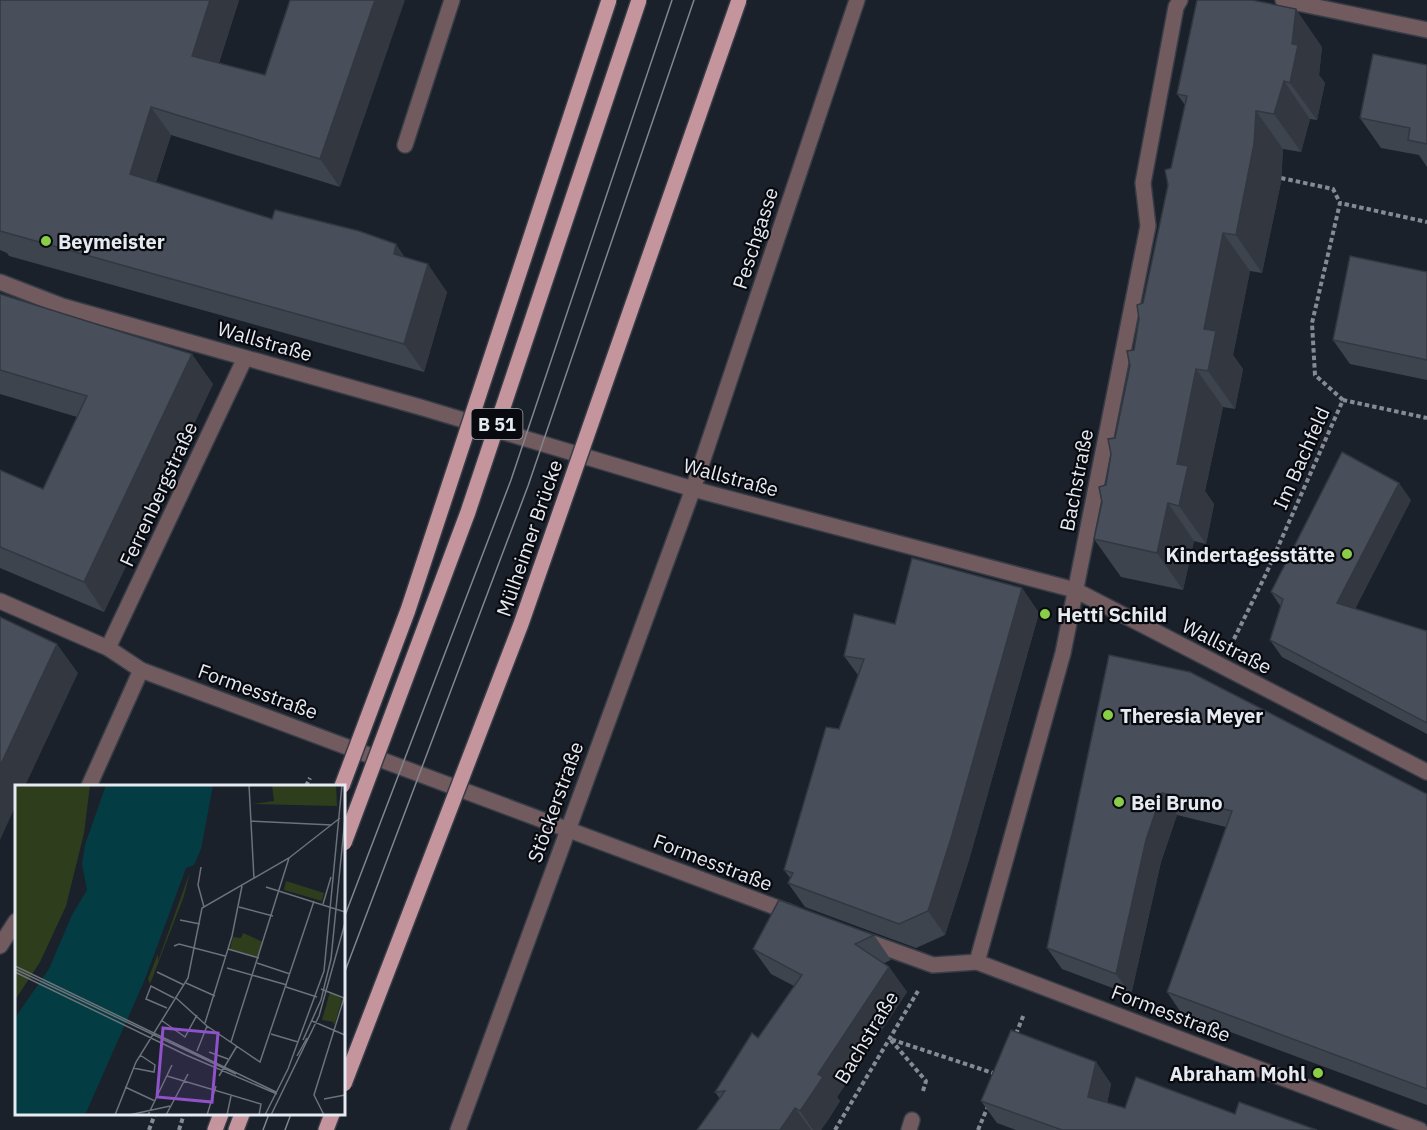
<svg xmlns="http://www.w3.org/2000/svg" width="1427" height="1130" font-family="'IBM Plex Sans',sans-serif">
	<style>
		.lines { fill: none; stroke-linecap: round; stroke-linejoin: round }
		.minor-casing { stroke: #373d47; stroke-width: 18 }
		.major-casing { stroke: #373d47; stroke-width: 18 }
		.path { stroke: #858a93; stroke-width: 4; stroke-dasharray: 4.5 3; stroke-linecap: butt }
		.minor { stroke: #725b5f; stroke-width: 15 }
		.major { stroke: #c5959e; stroke-width: 15 }
		.tram { stroke: #80858e; stroke-width: 1.5 }
		.major-bridge-casing { stroke: #373d47; stroke-width: 18; stroke-linecap: butt }
		.path-bridge { stroke: #858a93; stroke-width: 4; stroke-dasharray: 4.5 3; stroke-linecap: butt }
		.major-bridge { stroke: #c5959e; stroke-width: 15 }
		.wall { fill: #3e444e }
		.shaded-wall { fill: #323740 }
		.building { fill: #484f5b; stroke: #323740; stroke-width: 1.5 }
		.poi-dot { fill: #8ace47; stroke: #080a0f; stroke-width: 2 }
		.labels { text-anchor: middle; dominant-baseline: central; stroke-width: 4.5; stroke-linejoin: round; paint-order: stroke }
		.shield { fill: #080a0f; stroke: #a3a7ad; stroke-width: 1.5 }
		.shield-label { font-size: 18px; font-weight: bold; fill: #e6eaf1 }
		.street-label { font-size: 20px; fill: #e6eaf1; stroke: #080a0f }
		.poi-label { font-size: 20px; font-weight: bold; fill: #e6eaf1; stroke: #080a0f; text-anchor: start }
		.inset-road { fill: none; stroke: #6c717a; stroke-width: 1.5 }
		.view { fill: #9052c9; fill-opacity: 0.15; stroke: #9052c9; stroke-width: 3 }
		.inset-edge { fill: none; stroke: #e6eaf1; stroke-width: 3 }
	</style>
	<rect width="100%" height="100%" fill="#1a212b"/>
	<g class="lines">
		<defs>
			<g id="minor">
				<polyline points="1283,0 1427,30"/>
				<polyline points="405,145 452,0"/>
				<polyline points="0,282 62,306 420,407 693,489 1075,590 1427,772"/>
				<polyline points="0,601 108,648 141,670 794,914"/>
				<polyline points="108,648 245,358"/>
				<polyline points="89,786 141,670"/>
				<polyline points="864,940 933,965 977,962 1420,1130"/>
				<polyline points="0,946 16,921"/>
				<polyline points="977,962 1063,653 1148,226 1143,183 1176,7 1180,0"/>
				<polyline points="458,1130 693,489 857,0"/>
				<polyline points="909,1130 912,1120"/>
			</g>
			<g id="major">
				<polyline points="215,1130 221,1114"/>
				<polyline points="236,1130 242,1114"/>
				<polyline points="326,1130 332,1114"/>
			</g>
		</defs>
		<use href="#minor" class="minor-casing"/>
		<use href="#major" class="major-casing"/>
		<g class="path">
			<polyline points="1281,178 1333,189 1340,203"/>
			<polyline points="1343,400 1315,375 1312,323 1340,203 1427,222"/>
			<polyline points="1234,639 1266,574 1343,400 1427,418"/>
			<polyline points="1016,1034 1024,1014"/>
			<polyline points="923,1091 926,1081 890,1039 996,1074"/>
			<polyline points="149,1130 155,1114"/>
			<polyline points="179,1130 184,1114"/>
			<polyline points="835,1130 918,991"/>
			<polyline points="978,1130 988,1106"/>
		</g>
		<use href="#minor" class="minor"/>
		<use href="#major" class="major"/>
		<g class="tram">
			<polyline points="344,918 511,480 672,0"/>
			<polyline points="344,974 528,486 694,0"/>
			<polyline points="263,1130 269,1114"/>
			<polyline points="285,1130 291,1114"/>
		</g>
		<defs>
			<g id="major-bridge">
				<polyline points="342,786 408,610 609,0"/>
				<polyline points="344,843 468,512 639,0"/>
				<polyline points="344,1084 521,624 739,0"/>
			</g>
		</defs>
		<use href="#major-bridge" class="major-bridge-casing"/>
		<polyline class="path-bridge" points="306,786 310,778"/>
		<use href="#major-bridge" class="major-bridge"/>
	</g>
	<g class="wall">
		<polygon points="0,0 239,0 219,63 265,75 340,187 171,135 156,182 272,219 405,258 447,292 424,372 9,256 7,253 0,250"/>
		<polygon points="1322,47 1319,75 1325,83 1317,120 1310,119 1301,152 1283,149 1281,182 1262,273 1250,271 1233,355 1243,369 1235,409 1223,407 1205,491 1214,504 1206,544 1194,541 1183,590 1121,577 1094,539 1115,438 1185,105 1177,94"/>
		<polygon points="1427,65 1427,167 1419,155 1381,148 1360,118"/>
		<polygon points="1427,272 1427,380 1350,364 1333,340"/>
		<polygon points="0,294 213,384 104,612 0,568 0,470 43,489 77,417 0,394"/>
		<polygon points="1411,500 1355,609 1427,631 1427,734 1282,657 1270,640 1281,607 1271,592"/>
		<polygon points="1022,588 1039,613 969,860 945,935 916,948 805,907 788,883 790,878 784,870 839,729 858,675 844,656 895,624"/>
		<polygon points="1109,655 1427,794 1427,1105 1182,1014 1167,992 1226,827 1177,815 1161,862 1131,995 1062,969 1047,948"/>
		<polygon points="874,935 891,960 884,963 889,967 907,992 837,1097 840,1101 821,1130 697,1130 720,1099 715,1092 758,1038 794,986 771,974 753,949"/>
		<polygon points="1096,1062 1111,1084 1107,1103 1125,1108 1235,1114 1317,1130 1016,1130 997,1123 981,1101"/>
	</g>
	<g class="shaded-wall">
		<polygon points="210,0 239,0 212,84 192,56"/>
		<polygon points="375,0 405,0 340,187 320,159"/>
		<polygon points="1296,9 1322,47 1319,75 1325,83 1317,120 1290,83 1292,44"/>
		<polygon points="1284,81 1310,119 1301,152 1274,114"/>
		<polygon points="151,107 171,135 149,202 130,174"/>
		<polygon points="1256,111 1283,149 1281,182 1262,273 1236,235"/>
		<polygon points="1223,233 1250,271 1233,355 1243,369 1235,409 1208,371 1204,329"/>
		<polygon points="396,244 415,272 394,254"/>
		<polygon points="428,264 447,292 424,372 404,344"/>
		<polygon points="192,354 213,384 104,612 84,582"/>
		<polygon points="1196,369 1223,407 1205,491 1214,504 1206,544 1179,506 1177,464"/>
		<polygon points="1399,483 1411,500 1349,620 1337,603"/>
		<polygon points="1168,503 1194,541 1183,590 1157,553"/>
		<polygon points="1022,588 1039,613 969,860 945,935 928,911"/>
		<polygon points="57,644 78,673 25,786 16,786 16,805 0,840 0,766"/>
		<polygon points="1162,793 1177,815 1161,862 1131,995 1116,974 1146,840"/>
		<polygon points="889,967 907,992 837,1097 840,1101 829,1119 821,1130 813,1130 800,1111 818,1074"/>
		<polygon points="1096,1062 1111,1084 1104,1119 1088,1097"/>
		<polygon points="795,1108 811,1130 780,1130"/>
	</g>
	<g class="building">
		<polygon points="0,0 210,0 192,56 265,75 290,0 375,0 320,159 151,107 130,174 272,219 275,210 359,231 396,244 394,254 428,264 404,344 0,231"/>
		<polygon points="1197,0 1252,0 1296,9 1292,44 1298,45 1290,83 1284,81 1274,114 1256,111 1254,144 1236,235 1223,233 1204,329 1216,331 1208,371 1196,369 1177,464 1188,466 1179,506 1168,503 1157,553 1094,539 1102,502 1099,487 1106,485 1111,454 1108,439 1115,438 1130,366 1127,351 1134,350 1139,319 1137,305 1143,303 1168,185 1165,170 1171,168 1187,96 1177,94"/>
		<polygon points="1373,54 1427,65 1427,144 1408,140 1410,128 1360,118"/>
		<polygon points="1350,256 1427,272 1427,360 1333,340"/>
		<polygon points="0,294 192,354 84,582 0,547 0,470 43,489 87,396 0,370"/>
		<polygon points="1342,452 1399,483 1337,603 1427,631 1427,723 1270,640 1283,599 1271,592"/>
		<polygon points="912,558 1022,588 952,835 928,911 899,924 788,883 793,873 784,870 826,727 839,729 864,659 844,656 854,614 895,624"/>
		<polygon points="0,617 57,644 0,766"/>
		<polygon points="1109,655 1190,672 1427,794 1427,1089 1167,992 1232,811 1162,793 1146,840 1116,974 1047,948"/>
		<polygon points="779,900 874,935 855,944 889,967 818,1074 823,1077 811,1095 800,1111 795,1108 780,1130 697,1130 725,1091 715,1092 752,1033 758,1038 802,975 753,949"/>
		<polygon points="1011,1030 1096,1062 1088,1097 1125,1108 1136,1077 1235,1114 1239,1102 1317,1130 1062,1130 981,1101"/>
	</g>
	<g class="poi-dot">
		<circle cx="46" cy="241" r="6"/>
		<circle cx="1347" cy="554" r="6"/>
		<circle cx="1045" cy="614" r="6"/>
		<circle cx="1108" cy="715" r="6"/>
		<circle cx="1119" cy="802" r="6"/>
		<circle cx="1318" cy="1073" r="6"/>
	</g>
	<g class="labels">
		<rect class="shield" x="471.5" y="409" width="51" height="30" rx="4.5"/>
		<g class="shield-label">
			<text x="497" y="424">B 51</text>
		</g>
		<g class="street-label">
			<text transform="translate(755 238) rotate(-72)">Peschgasse</text>
			<text transform="translate(265 341) rotate(16)">Wallstraße</text>
			<text transform="translate(1301 458) rotate(-66)">Im Bachfeld</text>
			<text transform="translate(731 477) rotate(15)">Wallstraße</text>
			<text transform="translate(1076 480) rotate(-79)">Bachstraße</text>
			<text transform="translate(158 494) rotate(-65)">Ferrenbergstraße</text>
			<text transform="translate(529 538) rotate(-71)">Mülheimer Brücke</text>
			<text transform="translate(1227 646) rotate(27)">Wallstraße</text>
			<text transform="translate(258 691) rotate(20)">Formesstraße</text>
			<text transform="translate(555 802) rotate(-70)">Stöckerstraße</text>
			<text transform="translate(713 862) rotate(21)">Formesstraße</text>
			<text transform="translate(1171 1013) rotate(21)">Formesstraße</text>
			<text transform="translate(866 1037) rotate(-59)">Bachstraße</text>
		</g>
		<g class="poi-label">
			<text x="58" y="241">Beymeister</text>
			<text x="1335" y="554" text-anchor="end">Kindertagesstätte</text>
			<text x="1057" y="614">Hetti Schild</text>
			<text x="1120" y="715">Theresia Meyer</text>
			<text x="1131" y="802">Bei Bruno</text>
			<text x="1306" y="1073" text-anchor="end">Abraham Mohl</text>
		</g>
	</g>
	<g transform="translate(15 785)">
		<rect width="330" height="330" fill="#1a212b"/>
		<path d="M0,0H75L69,48L51,121L25,177L0,215ZM257,0H321L322,21L237,19L259,16ZM175,87L169,111L135,199L133,194L143,169V176ZM271,96L309,108L307,116L269,105ZM228,148L248,157L243,172L215,164L218,152L226,153ZM315,207L327,214L320,238L317,240L319,237L307,235Z" fill="#2e3e1c"/>
		<path d="M91,0H198L186,64L179,80L171,83L130,194L70,330H0V233L34,184L57,130L72,105L67,79L70,60Z" fill="#033d43"/>
		<path class="inset-road" d="M234,0L239,94M236,36L317,40M186,82L183,100L189,122M251,102L330,127M308,119L316,92M224,122L258,131M165,135L185,139M159,161L164,159L210,171M213,164L244,173M242,178L275,189M0,181L261,307M212,183L272,200M0,184L221,289M0,187L171,270L262,309M142,187L169,200M171,198L200,211M271,202L302,212M306,204L329,213L299,310L309,330M160,212L192,241L245,277L299,116M152,223L131,214L136,201L159,213M146,235L170,252L182,230M297,236L330,250M190,238L217,151L227,101M256,249L283,257M288,255L306,215L316,174L330,33M216,257L274,73M182,266L192,241M194,267L213,274M282,271L292,253M118,283L139,287L140,280L125,270M152,291L246,319L244,330M204,291L222,261M110,302L140,316M309,314L330,310M100,330L121,277L173,193L187,123L274,73L325,33M114,330L155,321M133,330L157,280M151,330L173,289M192,330L201,301M212,330L216,311M250,330L273,284L309,186L327,0M256,330L304,231L330,138"/>
		<path class="view" d="M148,243L203,248L197,317L142,312Z"/>
		<rect width="330" height="330" class="inset-edge"/>
	</g>
</svg>
